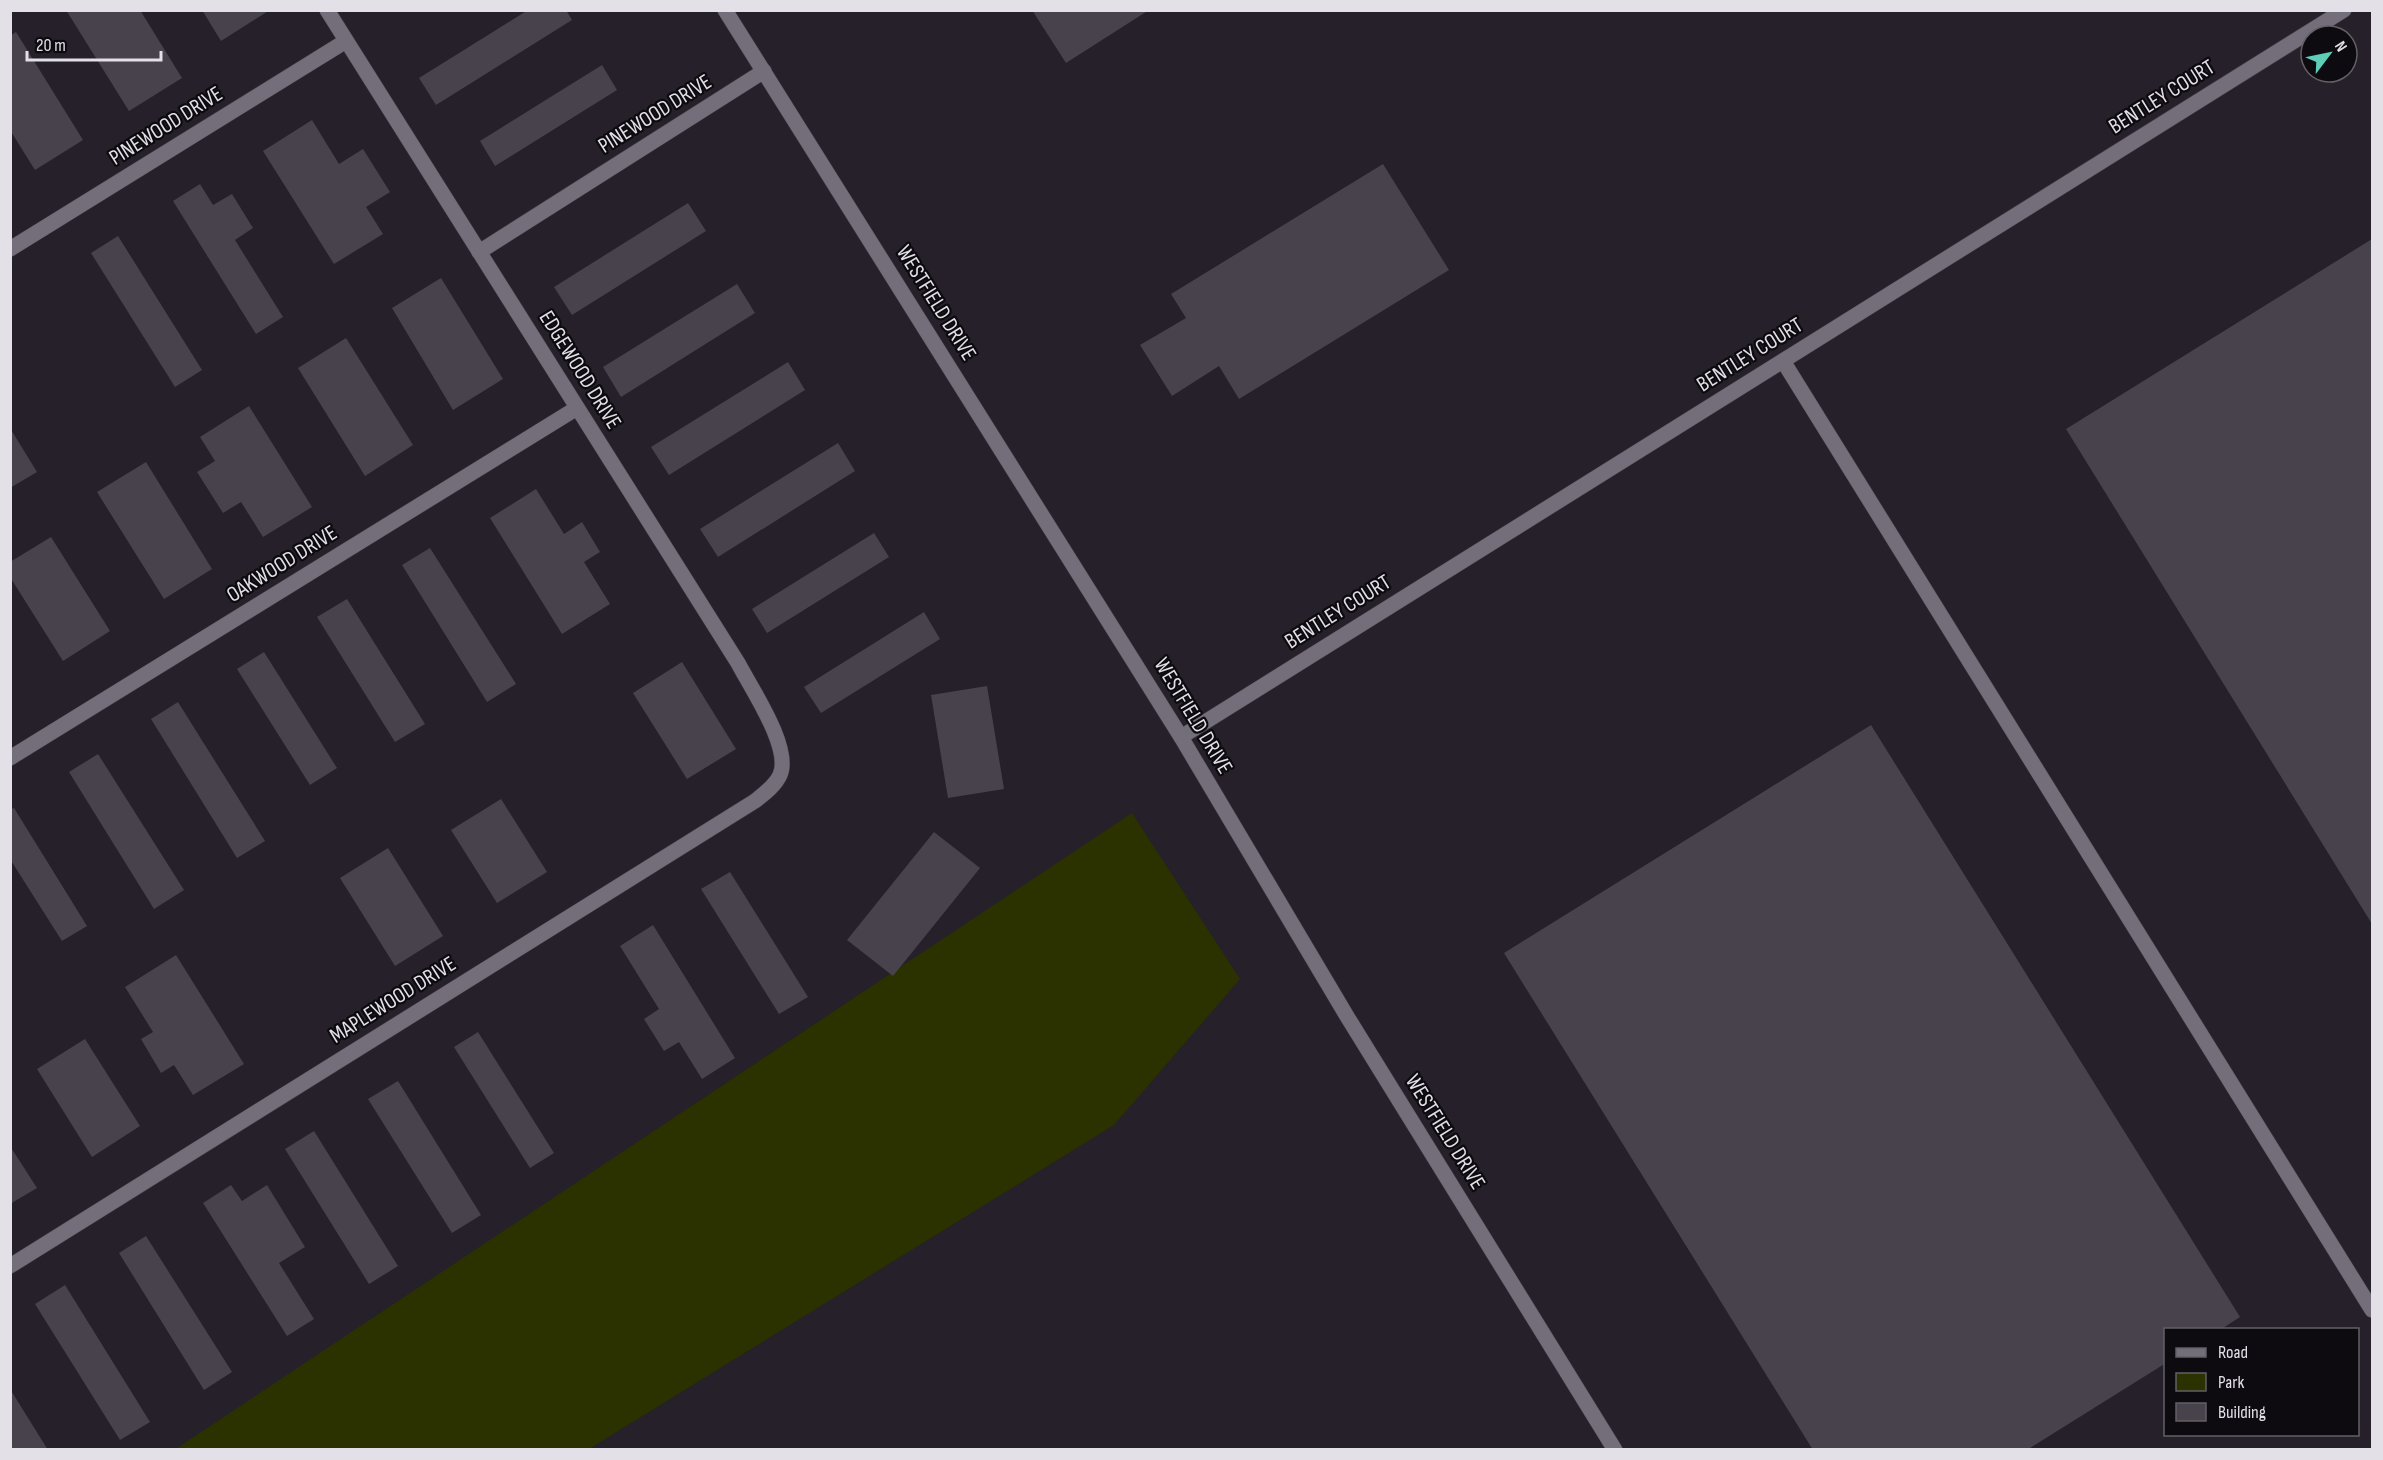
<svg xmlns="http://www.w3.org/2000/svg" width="2383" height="1460" font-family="'Sofia Sans Condensed',sans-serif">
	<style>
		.green { fill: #2c3100 }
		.building { fill: #47424c }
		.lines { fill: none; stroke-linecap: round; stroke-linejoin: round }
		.lane-casing { stroke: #413d45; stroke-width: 16 }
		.street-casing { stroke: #413d45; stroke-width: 16 }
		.secondary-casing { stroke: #413d45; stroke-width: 16 }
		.lane { stroke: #736e79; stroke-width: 15 }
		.street { stroke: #736e79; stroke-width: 15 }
		.secondary { stroke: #736e79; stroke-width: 15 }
		.labels { text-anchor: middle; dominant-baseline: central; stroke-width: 4.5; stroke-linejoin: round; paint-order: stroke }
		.street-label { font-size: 22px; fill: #e3e0e7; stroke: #0d0b0f }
	</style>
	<rect width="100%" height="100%" fill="#252029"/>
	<polygon class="green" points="1132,813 1240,979 1114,1125 589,1449 174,1450"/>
	<g class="building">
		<polygon points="66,10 140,10 182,78 129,111"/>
		<polygon points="202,10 270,10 221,41"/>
		<polygon points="528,10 566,10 572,20 436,105 419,78"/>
		<polygon points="1032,10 1149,10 1066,63"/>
		<polygon points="16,32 83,140 35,170 10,130 10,36"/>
		<polygon points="602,65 617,90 495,166 480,141"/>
		<polygon points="312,120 339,164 363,149 390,192 366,207 383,234 334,264 263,151"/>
		<polygon points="1383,164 1449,270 1239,399 1219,366 1172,396 1140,345 1186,318 1171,294"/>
		<polygon points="200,184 213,205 232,194 253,228 235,240 283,317 256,334 173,201"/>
		<polygon points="688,203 706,231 572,315 554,287"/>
		<polygon points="118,236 202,370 175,387 91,253"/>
		<polygon points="2372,239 2372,924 2066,429"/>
		<polygon points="441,278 503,379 453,410 392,308"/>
		<polygon points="737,284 755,313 621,397 603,367"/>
		<polygon points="346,338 413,445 365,476 298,368"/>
		<polygon points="788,362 805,390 669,475 651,447"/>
		<polygon points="249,406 312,507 263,537 241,502 223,513 197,472 215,461 200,437"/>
		<polygon points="10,428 37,472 10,488"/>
		<polygon points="838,443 855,471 718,557 700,529"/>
		<polygon points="146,462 212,569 164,599 97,492"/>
		<polygon points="536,489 564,534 582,522 600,552 584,562 610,604 562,634 490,518"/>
		<polygon points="874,533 889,557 767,633 752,609"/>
		<polygon points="51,537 110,631 63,661 10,577 10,562"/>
		<polygon points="430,548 516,684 487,702 402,565"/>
		<polygon points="347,599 425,724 395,742 317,617"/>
		<polygon points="924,612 940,639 821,713 804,687"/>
		<polygon points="264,652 337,768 310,785 237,669"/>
		<polygon points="682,662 736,749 687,779 633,693"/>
		<polygon points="987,686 1004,789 948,798 931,695"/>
		<polygon points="178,702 265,841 237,858 151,719"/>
		<polygon points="1871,725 2240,1317 2220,1330 2166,1330 2166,1363 2027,1450 1813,1450 1504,953"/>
		<polygon points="98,754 184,890 154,909 69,772"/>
		<polygon points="501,799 547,872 497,903 451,830"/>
		<polygon points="14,808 87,926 62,941 10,859 10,810"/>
		<polygon points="934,832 980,868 893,976 847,940"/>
		<polygon points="388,848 443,936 395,966 340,878"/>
		<polygon points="730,872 808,997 779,1014 701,889"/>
		<polygon points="653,925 735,1058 702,1079 679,1042 664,1051 644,1019 659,1009 620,946"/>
		<polygon points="176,955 244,1064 193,1095 174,1065 161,1073 141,1039 153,1032 125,987"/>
		<polygon points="478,1032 554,1153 530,1168 454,1047"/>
		<polygon points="85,1039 140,1126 92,1157 37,1069"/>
		<polygon points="398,1081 481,1215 452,1233 368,1099"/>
		<polygon points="314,1131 398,1266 369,1284 285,1149"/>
		<polygon points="10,1146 37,1188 10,1204"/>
		<polygon points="231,1185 242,1201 267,1185 305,1247 279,1263 314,1319 287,1336 203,1203"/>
		<polygon points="146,1236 232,1372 204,1390 119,1253"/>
		<polygon points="65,1285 150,1422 120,1440 35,1304"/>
		<polygon points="10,1389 48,1450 12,1450 10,1447"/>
	</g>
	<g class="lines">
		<defs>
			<polyline id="lane" points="1783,361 2372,1310"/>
			<g id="street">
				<polyline points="10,249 346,41"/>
				<polyline points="479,252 764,71"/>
				<polyline points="1181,737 2344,10"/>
				<polyline points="10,758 577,408"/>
				<path d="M10,1266L755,801C764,794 775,786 780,775C792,748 751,688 738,663L327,10"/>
			</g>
			<polyline id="secondary" points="725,10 1181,737 1348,1018 1615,1450"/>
		</defs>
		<use href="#lane" class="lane-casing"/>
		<use href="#street" class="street-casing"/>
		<use href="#secondary" class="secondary-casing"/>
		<use href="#lane" class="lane"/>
		<use href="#street" class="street"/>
		<use href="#secondary" class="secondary"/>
	</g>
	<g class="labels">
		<g class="street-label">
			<text transform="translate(2162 97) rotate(-32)">BENTLEY COURT</text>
			<text transform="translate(655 114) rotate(-32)">PINEWOOD DRIVE</text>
			<text transform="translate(166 126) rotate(-32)">PINEWOOD DRIVE</text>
			<text transform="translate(936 303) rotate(58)">WESTFIELD DRIVE</text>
			<text transform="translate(1750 355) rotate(-32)">BENTLEY COURT</text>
			<text transform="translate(580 370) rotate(58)">EDGEWOOD DRIVE</text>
			<text transform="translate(282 564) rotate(-32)">OAKWOOD DRIVE</text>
			<text transform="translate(1338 612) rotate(-32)">BENTLEY COURT</text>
			<text transform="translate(1193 716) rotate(59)">WESTFIELD DRIVE</text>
			<text transform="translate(393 1000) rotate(-32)">MAPLEWOOD DRIVE</text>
			<text transform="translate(1445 1132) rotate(58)">WESTFIELD DRIVE</text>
		</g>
	</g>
	<rect width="2383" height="1460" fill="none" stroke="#e3e0e7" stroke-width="24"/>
	<rect x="2164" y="1328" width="195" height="108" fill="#0d0b0f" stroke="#636065" stroke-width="1.5"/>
	<rect x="2176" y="1348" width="30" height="9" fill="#736e79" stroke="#636065" stroke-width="1.5"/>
	<text x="2218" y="1358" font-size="18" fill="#e3e0e7">Road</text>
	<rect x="2176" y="1373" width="30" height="18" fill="#2c3100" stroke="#636065" stroke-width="1.5"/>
	<text x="2218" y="1388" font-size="18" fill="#e3e0e7">Park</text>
	<rect x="2176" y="1403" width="30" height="18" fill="#47424c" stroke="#636065" stroke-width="1.5"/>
	<text x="2218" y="1418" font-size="18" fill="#e3e0e7">Building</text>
	<g transform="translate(2329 54) rotate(58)"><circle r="28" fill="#0d0b0f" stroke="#636065" stroke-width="1.5"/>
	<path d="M0-4.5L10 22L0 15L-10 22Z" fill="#5eceb8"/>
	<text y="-9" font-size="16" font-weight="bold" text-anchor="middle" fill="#e3e0e7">N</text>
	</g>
	<path d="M27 51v9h134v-9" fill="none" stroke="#e3e0e7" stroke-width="3"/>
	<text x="36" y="51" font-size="18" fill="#e3e0e7" stroke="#0d0b0f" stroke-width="4.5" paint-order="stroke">20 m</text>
</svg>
